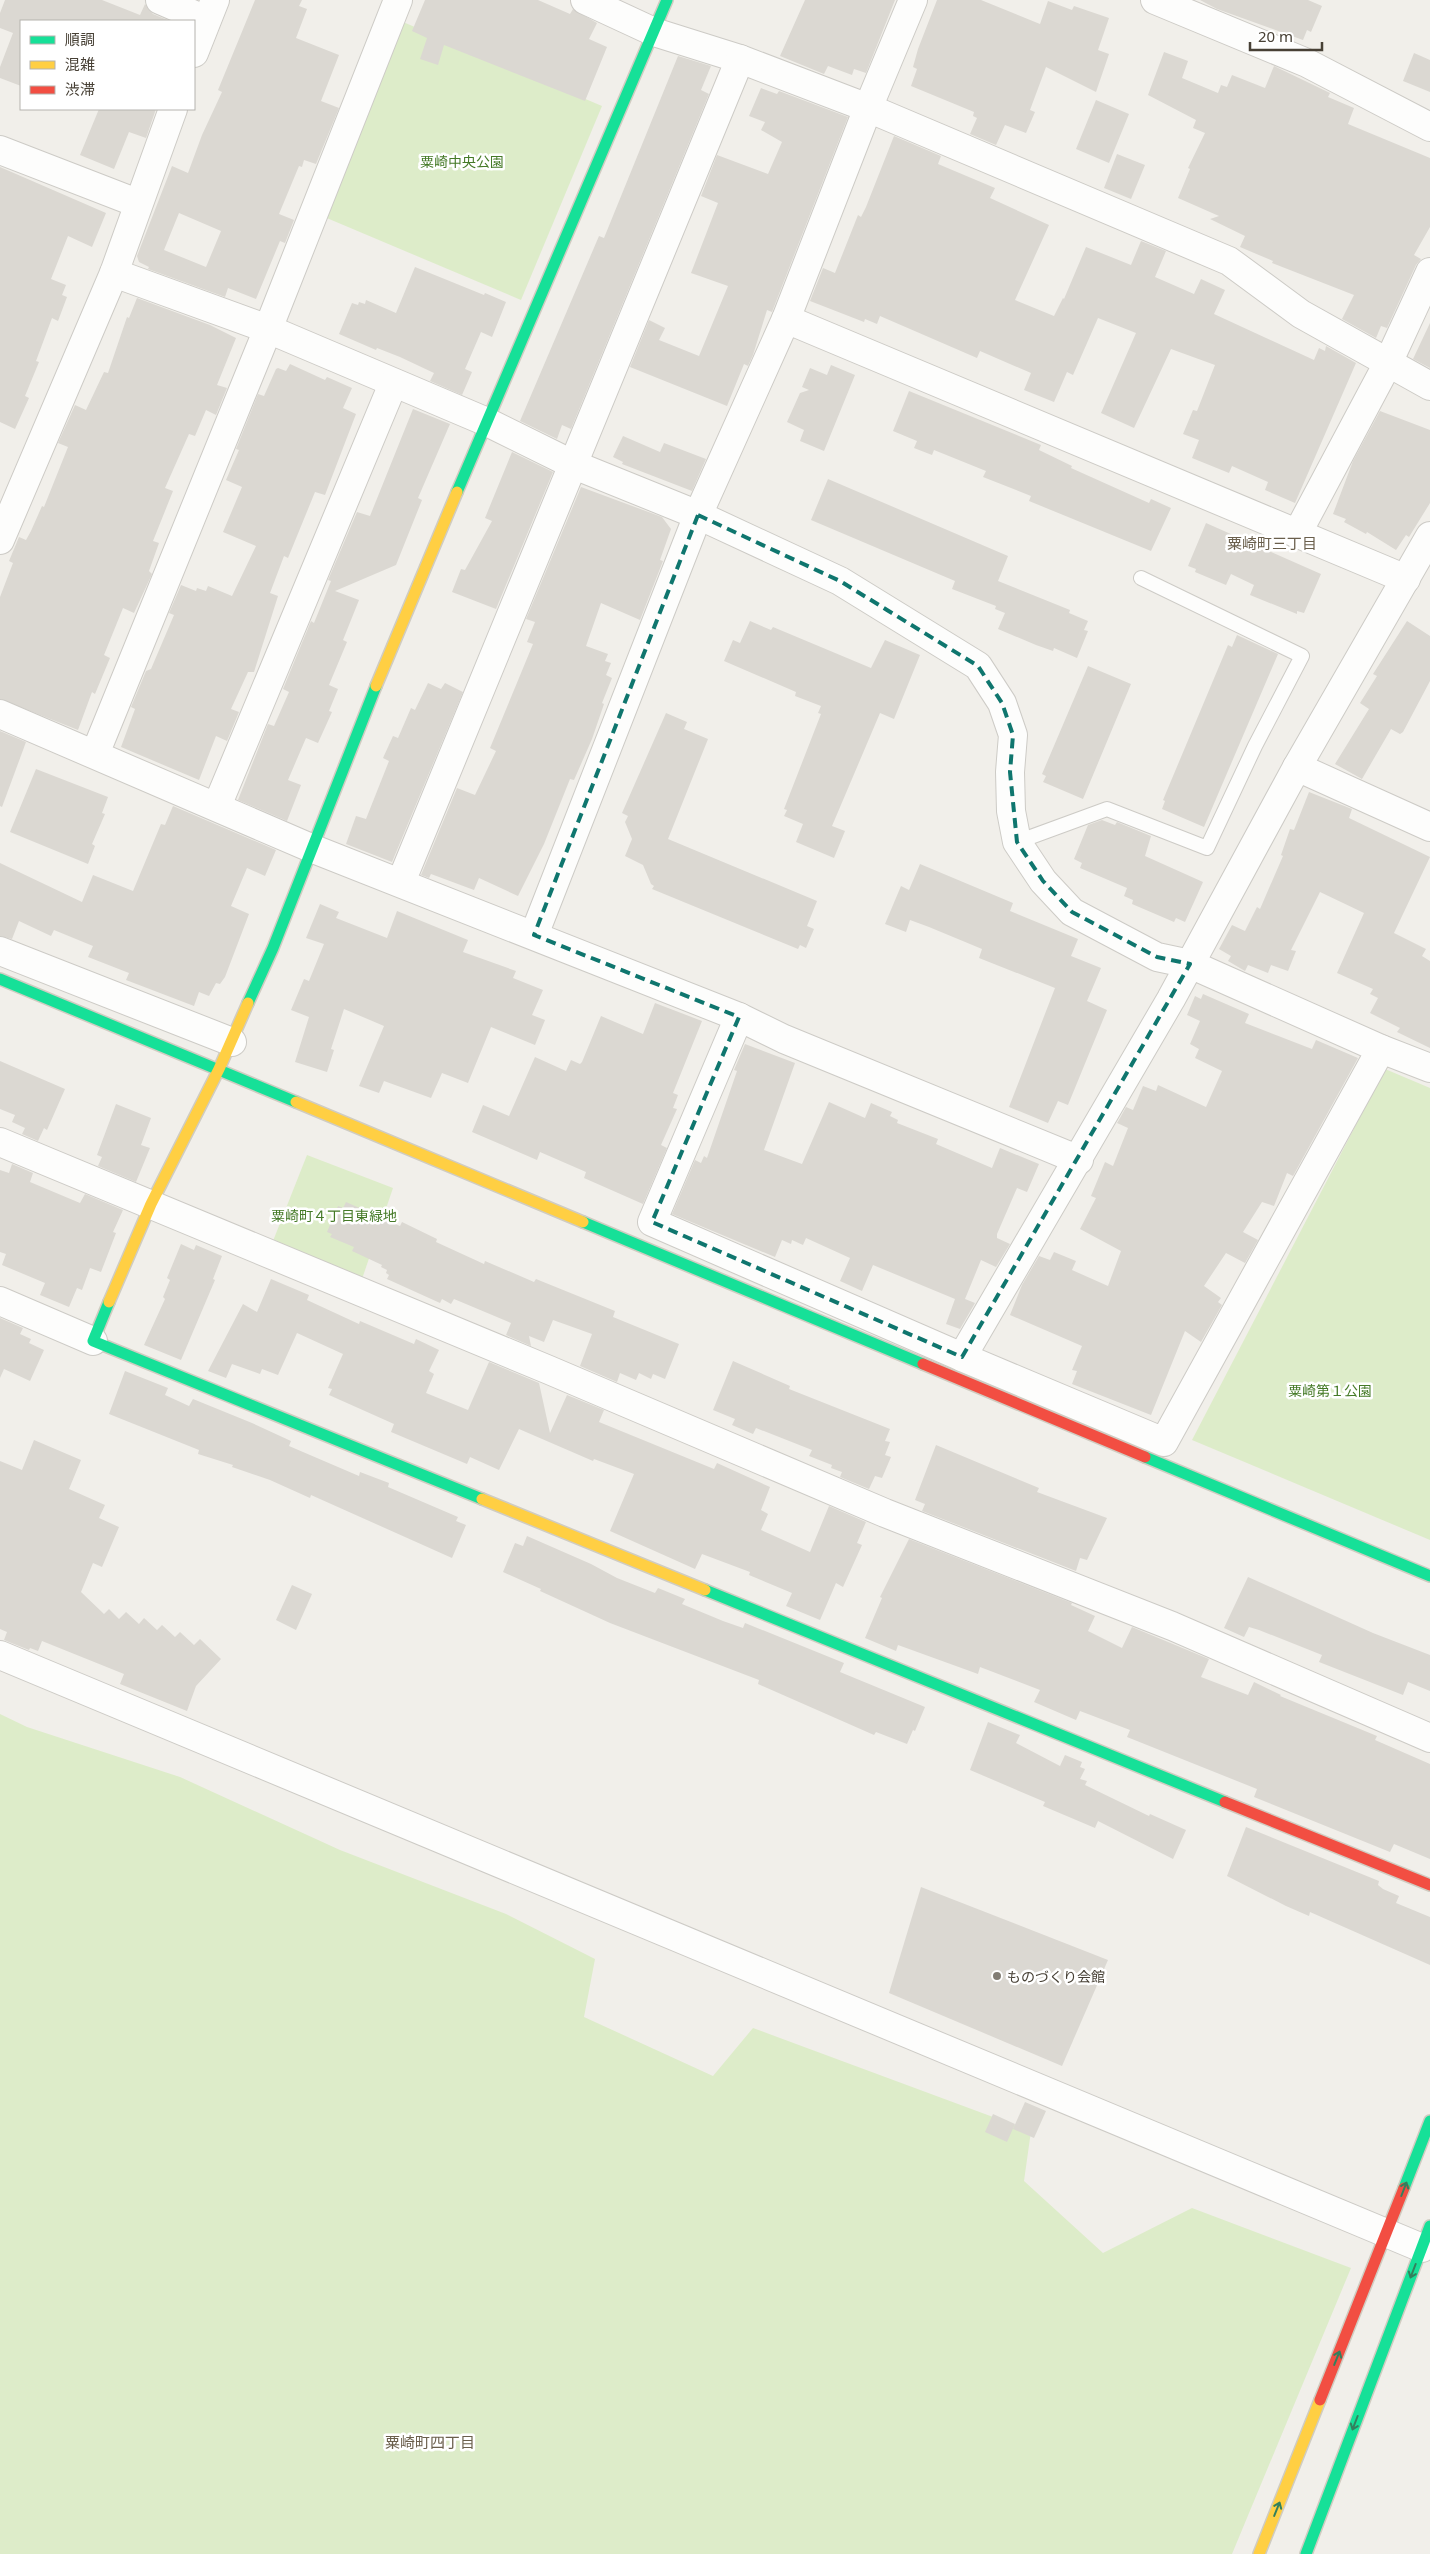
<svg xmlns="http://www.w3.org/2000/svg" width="1430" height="2554" font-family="'Noto Sans','Noto Sans JP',sans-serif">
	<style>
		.green { fill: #ddecc9 }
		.building { fill: #dbd8d2; fill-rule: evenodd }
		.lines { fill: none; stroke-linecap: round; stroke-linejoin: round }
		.lane-casing { stroke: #cdcbc6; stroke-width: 16 }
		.street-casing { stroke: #cdcbc6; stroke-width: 30 }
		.fast-casing { stroke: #d0ccc1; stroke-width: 14 }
		.slow-casing { stroke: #d0ccc1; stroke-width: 14 }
		.jam-casing { stroke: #d0ccc1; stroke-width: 14 }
		.lane { stroke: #fdfdfc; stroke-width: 14 }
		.street { stroke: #fdfdfc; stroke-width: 28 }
		.fast { stroke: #16e098; stroke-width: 11 }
		.slow { stroke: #ffcf43; stroke-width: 11 }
		.jam { stroke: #f24e42; stroke-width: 11 }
		.oneway { stroke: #33805d }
		.marked { fill: none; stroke: #0f766e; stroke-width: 4; stroke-dasharray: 10 6; stroke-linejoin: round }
		.poi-dot { fill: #827d74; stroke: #fff; stroke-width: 2 }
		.labels { text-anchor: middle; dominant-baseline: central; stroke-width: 5; stroke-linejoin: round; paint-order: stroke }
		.park-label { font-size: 14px; fill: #457a27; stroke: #fff }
		.poi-label { font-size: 14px; fill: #474035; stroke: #fff; text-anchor: start }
		.neighbourhood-label { font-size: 15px; fill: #6a5f4c; stroke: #fff }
	</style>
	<rect width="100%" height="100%" fill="#f1efea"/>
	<g class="green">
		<polygon points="403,22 602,106 521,300 322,216"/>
		<polygon points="1385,1069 1430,1088 1430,1540 1192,1440"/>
		<polygon points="307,1155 393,1188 362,1279 273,1241"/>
		<polygon points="0,1714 27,1727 180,1777 340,1850 506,1914 595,1959 584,2017 713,2076 753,2028 1031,2131 1024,2181 1103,2253 1192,2208 1351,2268 1232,2554 0,2554"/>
	</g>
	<g class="building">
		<polygon points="5,0 102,0 140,15 145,4 153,14 170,21 21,21 21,86 0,78 0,67 13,33 0,28 0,13"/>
		<path d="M255,0H302L299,6L307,9L296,38L339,55L321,101L339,108L316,164L304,160L302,167L299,166L279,214L294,220L285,243L280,241L256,299L228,288L225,297L148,269L149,267L139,262L137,256L172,166L188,173L202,135L222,92L218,90ZM179,213L221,231L206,267L164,250Z"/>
		<polygon points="425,0 538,0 570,14 573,9 597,23 589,39 607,47 585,101 444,45 438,65 420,59 427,38 412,31"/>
		<polygon points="805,0 895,0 866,73 854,69 852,75 828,66 824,74 780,56"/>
		<polygon points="937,0 981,0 1040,24 1048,1 1072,10 1074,6 1109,18 1098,50 1109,54 1096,92 1046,67 1030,110 1035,112 1026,133 1005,125 996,145 970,134 977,118 973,116 974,112 911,86 917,69 913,67 918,49"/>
		<polygon points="1200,0 1308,0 1322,6 1311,32 1307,30 1303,40 1217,9"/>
		<polygon points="1164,52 1188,61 1182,78 1218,93 1221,85 1227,87 1232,75 1265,88 1274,66 1330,93 1328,97 1354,108 1348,124 1430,158 1430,227 1414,255 1421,259 1416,265 1387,328 1381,326 1376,338 1342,319 1354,295 1272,263 1273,261 1240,247 1245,236 1210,219 1219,216 1178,198 1190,169 1188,168 1205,133 1193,128 1196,120 1148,95"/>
		<polygon points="1414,53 1430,60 1430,92 1403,81"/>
		<polygon points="678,56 711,66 701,90 709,94 571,429 562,425 557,439 520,421 599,236 604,238"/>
		<polygon points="761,88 777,94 779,91 848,117 772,312 767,310 753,355 748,366 744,364 727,406 630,367 649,320 665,328 659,340 699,356 728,286 691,273 718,203 701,196 717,155 768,174 782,142 761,130 765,122 749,116"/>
		<polygon points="1096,100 1129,114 1109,163 1076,149"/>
		<polygon points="99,109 156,109 146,138 129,132 114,169 80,155"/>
		<polygon points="894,136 941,156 938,164 995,188 990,198 1049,225 1015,300 1054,316 1063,298 1064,299 1086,247 1131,265 1141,241 1166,251 1155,277 1194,294 1201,279 1225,290 1214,314 1314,360 1319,348 1325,351 1326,346 1356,363 1295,503 1265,490 1268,482 1232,466 1229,473 1192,458 1199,440 1183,434 1193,410 1197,411 1215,365 1171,349 1134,428 1101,413 1136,333 1098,318 1073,375 1067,372 1054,402 1024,390 1031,373 980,351 977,358 880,316 877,324 865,319 864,322 810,301 823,268 835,273 858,215 861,217 866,207"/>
		<polygon points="1117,154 1145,165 1131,199 1104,188"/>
		<polygon points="0,167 106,213 92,247 68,236 51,279 66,285 62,295 67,297 58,321 52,318 36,361 39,362 25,396 29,398 15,429 0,422"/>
		<polygon points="415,267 484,295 485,293 506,302 492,337 481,332 465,369 472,372 462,395 430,381 434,373 400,357 377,348 376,350 339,334 352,303 358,305 359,302 365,304 366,300 396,313"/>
		<polygon points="137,298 210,325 236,338 217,385 227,388 216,415 206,410 195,436 189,434 165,488 173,491 153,541 159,543 149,571 152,574 134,613 123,608 104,655 110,658 95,694 92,692 78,730 0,699 0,597 13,563 9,561 19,537 26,540 31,531 42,506 44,507 68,447 58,443 75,405 86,410 104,372 108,373 127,317 129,318"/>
		<polygon points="1430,323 1430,368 1413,359"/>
		<polygon points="290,364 325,380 327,377 352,388 343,408 356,414 325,495 315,492 288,558 284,556 270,593 278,596 254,672 248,672 231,709 239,712 227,741 216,736 199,780 121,747 135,709 131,707 146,671 151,669 174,615 169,613 181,585 196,591 197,588 206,591 208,586 232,596 256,546 223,532 242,487 226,480 239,450 236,449 258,394 264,396 276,369 278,368 286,371"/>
		<polygon points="831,365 855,375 824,451 800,441 804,430 787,422 800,393 809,390 802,387 810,368 827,375"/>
		<polygon points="909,391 1041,445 1039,450 1072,466 1071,468 1149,503 1151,499 1171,508 1151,551 1029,501 1031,496 983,477 986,471 934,450 932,455 914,448 917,441 893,431"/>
		<polygon points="413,409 450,424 418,498 422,500 396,565 335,591 359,600 343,640 347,642 329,685 338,689 329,711 332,712 318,743 306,738 288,780 301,785 287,821 238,800 268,724 274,726 289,692 283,689 311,621 314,623 331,581 328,580 357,512 370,516"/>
		<polygon points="1380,411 1430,430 1430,503 1409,537 1406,535 1396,550 1367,532 1366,534 1344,522 1346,519 1333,514 1353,461"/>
		<polygon points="623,436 660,452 664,443 706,459 692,491 622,464 623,462 613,457"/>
		<polygon points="512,452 553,472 496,609 452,592 461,569 465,570 492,521 485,518"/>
		<polygon points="828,479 1008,556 998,581 1070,610 1069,613 1088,621 1084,630 1088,631 1077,658 1054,648 1053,651 1036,645 998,629 1005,613 995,609 996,606 952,589 955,581 811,520"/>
		<polygon points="581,487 662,517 671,529 660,560 663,561 640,620 601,603 586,646 608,654 605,661 611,663 606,675 612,678 602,703 604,704 592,739 574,780 570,779 544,844 518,896 479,878 474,890 431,874 429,878 421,875 457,788 475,795 496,751 490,748 533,644 527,642 535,622 526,619"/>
		<polygon points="1206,523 1321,574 1304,613 1297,611 1297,614 1250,595 1254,585 1231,574 1226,585 1195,572 1196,569 1188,566"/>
		<polygon points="750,621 771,630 773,627 871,668 885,640 920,655 894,719 880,713 832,826 845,831 834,858 796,842 803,824 784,816 787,810 784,809 821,714 818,713 821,706 795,696 796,692 724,661 733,640 740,643"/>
		<polygon points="1407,621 1430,636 1430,681 1403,732 1400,734 1391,729 1362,779 1335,764 1369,709 1360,703 1377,676 1373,674"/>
		<polygon points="1237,635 1278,654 1204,827 1162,809 1165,801 1163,800 1228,645 1232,647"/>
		<polygon points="1088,666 1131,684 1083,799 1043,782 1046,776 1042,774"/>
		<polygon points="428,683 441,689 445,683 463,692 392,862 346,844 356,816 366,819 389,761 383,758 393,736 398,738 411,708 415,710"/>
		<polygon points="666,713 687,722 684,729 708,739 668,839 817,901 807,926 814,929 806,948 800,945 798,949 652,889 654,886 651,884 643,865 625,856 632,839 625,822 628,816 622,813"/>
		<polygon points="0,731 26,742 2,807 0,806"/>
		<polygon points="36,769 108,797 102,813 105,814 92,844 95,846 88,864 10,832"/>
		<polygon points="1309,792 1352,809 1349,818 1430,857 1394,933 1426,949 1422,956 1430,961 1430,1048 1397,1032 1400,1028 1370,1013 1378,998 1370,994 1373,989 1337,973 1364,913 1320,892 1291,950 1296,951 1288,971 1271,965 1268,973 1248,965 1245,971 1228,961 1231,956 1219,949 1232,925 1245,931 1257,907 1260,909 1283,856 1281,855 1290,829 1294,830"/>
		<polygon points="173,806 276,850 265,876 247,868 231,906 249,914 225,977 220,984 216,983 209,996 199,992 194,1006 126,980 129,973 88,957 93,946 54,930 51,936 19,921 12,939 0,936 0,863 82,902 93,875 133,891 161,824 165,825"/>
		<polygon points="1102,820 1115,825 1117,822 1151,836 1145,856 1203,882 1185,922 1176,918 1174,922 1132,904 1133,900 1124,896 1127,888 1080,868 1082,863 1074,859 1088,825"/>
		<polygon points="920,864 1013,903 1010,911 1078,939 1071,956 1101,968 1087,1001 1107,1010 1068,1105 1058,1101 1048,1123 1009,1107 1055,988 979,958 982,949 929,927 910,920 906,932 885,924 901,886 909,890"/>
		<polygon points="320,904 339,912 336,918 387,938 397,911 468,940 463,952 516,971 513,978 543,990 532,1015 545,1020 535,1045 491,1027 468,1083 442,1073 431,1098 384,1081 379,1093 359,1086 384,1026 344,1009 331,1049 334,1050 327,1072 295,1062 309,1017 291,1010 304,979 309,981 324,944 306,938"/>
		<polygon points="1203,994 1249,1014 1245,1023 1312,1049 1316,1040 1358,1058 1293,1176 1287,1173 1274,1206 1262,1202 1243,1232 1258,1240 1245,1263 1226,1253 1204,1286 1221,1298 1218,1302 1222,1305 1201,1342 1185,1331 1151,1415 1072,1384 1077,1371 1072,1370 1082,1346 1010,1315 1022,1285 1039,1256 1050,1260 1054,1252 1076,1261 1072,1270 1108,1286 1121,1251 1080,1229 1096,1198 1091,1196 1105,1162 1113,1166 1128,1128 1117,1123 1120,1118 1126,1107 1133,1110 1143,1086 1156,1091 1158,1085 1206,1107 1222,1071 1195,1058 1199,1049 1190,1044 1200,1021 1187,1015 1195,996 1201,999"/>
		<polygon points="655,1003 702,1021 673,1093 678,1095 673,1108 677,1109 661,1145 667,1148 643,1204 584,1178 586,1172 540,1152 537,1160 472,1132 483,1105 509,1116 535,1057 566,1071 571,1060 580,1064 582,1062 601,1016 643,1034"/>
		<polygon points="745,1044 795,1063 764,1150 802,1164 829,1102 865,1118 871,1103 892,1112 890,1116 898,1120 897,1123 938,1139 936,1144 992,1168 1000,1148 1039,1164 1027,1192 1017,1188 997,1234 997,1238 1010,1244 996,1267 981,1260 965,1299 975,1303 960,1329 946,1324 955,1299 873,1265 862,1291 840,1281 850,1258 806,1238 803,1245 792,1240 791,1244 782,1240 775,1257 672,1214 695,1160 701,1163 704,1156 707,1158 737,1071 734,1070"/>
		<polygon points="0,1061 65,1089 47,1130 44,1128 38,1141 22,1134 25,1128 12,1122 15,1115 0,1109"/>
		<polygon points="116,1104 151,1118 141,1145 150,1148 136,1182 98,1166 102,1157 97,1155"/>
		<polygon points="12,1164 33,1173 30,1182 80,1203 85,1194 123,1210 113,1232 116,1233 101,1272 90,1268 82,1290 77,1288 69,1307 40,1295 45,1283 2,1265 6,1254 0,1252 0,1170 9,1173"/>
		<polygon points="346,1202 400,1226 402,1222 437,1239 436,1242 484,1264 485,1261 534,1282 536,1279 615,1311 613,1317 679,1344 665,1379 653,1374 651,1379 639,1373 636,1380 620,1373 617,1382 580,1366 592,1334 553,1320 544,1342 529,1336 531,1346 506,1335 511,1323 454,1299 451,1304 442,1299 440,1303 387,1279 389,1275 386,1273 387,1270 381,1267 382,1265 352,1251 354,1247 330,1237 332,1234 327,1232 338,1206 343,1208"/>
		<polygon points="181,1244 194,1250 196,1245 222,1256 213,1279 215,1280 181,1360 144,1345 165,1299 163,1297 170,1280 167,1278"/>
		<polygon points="271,1279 309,1295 307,1300 359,1324 360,1321 414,1344 416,1339 439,1350 429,1371 434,1374 426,1393 468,1410 489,1362 539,1383 550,1433 567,1395 604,1410 599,1422 714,1469 717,1463 770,1487 761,1510 768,1514 761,1530 810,1552 829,1506 866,1522 857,1543 862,1545 843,1587 836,1583 820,1620 786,1606 792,1593 749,1575 750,1572 702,1554 695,1569 610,1531 634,1474 594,1459 593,1461 519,1429 499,1470 470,1457 467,1464 391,1432 394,1424 329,1395 332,1389 328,1388 343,1354 297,1333 278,1375 262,1369 260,1374 232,1364 226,1378 208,1371 243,1304 257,1312"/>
		<polygon points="0,1318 23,1328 20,1334 31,1339 29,1343 44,1350 30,1381 4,1369 0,1378"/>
		<polygon points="733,1361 790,1386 789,1389 890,1429 885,1441 890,1442 885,1455 891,1457 882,1478 875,1476 869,1489 840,1477 842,1472 831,1468 832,1465 809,1456 812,1450 756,1428 753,1434 732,1425 735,1419 713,1410"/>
		<polygon points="125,1371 168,1388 165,1395 189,1406 193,1399 252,1423 291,1441 289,1446 359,1476 360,1472 389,1483 388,1487 458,1517 456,1521 466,1525 452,1558 311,1495 310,1498 270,1480 232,1467 233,1465 198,1454 199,1450 109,1414"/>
		<polygon points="34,1440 81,1460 69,1489 105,1505 99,1518 119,1527 102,1567 93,1563 81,1592 104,1614 109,1609 119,1619 126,1612 139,1624 144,1618 157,1630 162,1625 175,1637 180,1632 194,1645 200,1639 221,1659 196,1686 187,1711 120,1684 124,1674 42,1641 38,1651 30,1648 29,1650 4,1640 7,1632 0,1629 0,1461 22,1470"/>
		<polygon points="936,1445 1039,1488 1037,1492 1107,1518 1087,1560 1080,1558 1076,1571 922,1511 925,1504 915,1500"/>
		<polygon points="527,1536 591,1564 617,1578 655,1593 658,1588 685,1599 682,1604 723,1621 743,1628 745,1623 844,1663 840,1672 925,1707 915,1731 913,1730 907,1744 876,1732 874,1735 758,1684 759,1680 610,1623 540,1591 541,1589 503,1572 515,1543 523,1546"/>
		<polygon points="909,1539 1072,1603 1071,1605 1095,1616 1088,1631 1122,1648 1132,1627 1209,1659 1201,1677 1248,1695 1254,1682 1281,1695 1280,1696 1377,1736 1375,1740 1430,1764 1430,1859 1394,1844 1390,1852 1254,1797 1257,1789 1127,1737 1130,1730 1080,1711 1076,1720 1034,1702 1040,1690 980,1667 978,1674 898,1645 896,1651 865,1638 882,1598 880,1597"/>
		<polygon points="1248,1577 1373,1633 1430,1655 1430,1691 1408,1682 1403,1695 1319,1662 1322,1655 1259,1630 1249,1627 1244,1637 1224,1628"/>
		<polygon points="292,1585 312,1594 296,1630 276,1620"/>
		<polygon points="988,1722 1020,1735 1016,1743 1060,1766 1065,1755 1082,1762 1080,1767 1085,1769 1080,1779 1087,1781 1085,1785 1149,1816 1150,1814 1186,1830 1173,1859 1098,1821 1095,1828 1043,1806 1045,1802 970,1770"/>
		<polygon points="1246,1827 1379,1881 1378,1885 1383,1889 1399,1896 1396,1903 1430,1917 1430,1965 1310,1912 1309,1916 1286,1906 1227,1876"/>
		<polygon points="921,1887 1108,1960 1062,2066 889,1993"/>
		<polygon points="1025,2102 1046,2111 1034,2138 1013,2129"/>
		<polygon points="993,2114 1015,2124 1007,2142 985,2132"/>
	</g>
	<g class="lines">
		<defs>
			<polyline id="lane" points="1017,842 1107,809 1207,848 1255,746 1302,656 1141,578"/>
			<g id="street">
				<polyline points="160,0 206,20"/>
				<polyline points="585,0 654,32 740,59 868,108 1229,261 1301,314 1430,386"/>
				<polyline points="1155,0 1307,63 1430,127"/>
				<polyline points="194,53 215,0"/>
				<polyline points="0,150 137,203"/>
				<polyline points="114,273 268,329 487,422 572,464 698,515 840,581 978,666 1002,703 1013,735 1010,772 1011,811 1017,842 1043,881 1072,912 1157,957 1190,964 1381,1049 1430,1068"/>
				<polyline points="786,319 1406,579"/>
				<polyline points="1297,534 1388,363 1430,272"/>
				<polyline points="0,540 114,273 173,109"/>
				<polyline points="0,714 311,848 739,1017 784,1039 1079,1160"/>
				<polyline points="95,754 268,329 398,0"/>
				<polyline points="1297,767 1430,827"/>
				<polyline points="217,806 393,384"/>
				<polyline points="401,882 740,59"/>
				<polyline points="534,935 698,515 786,319 868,108 913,0"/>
				<polyline points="0,951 232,1042"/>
				<polyline points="739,1017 652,1222 962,1357"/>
				<polyline points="1381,1049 1164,1442 962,1357 1171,999 1297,767 1430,536"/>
				<polyline points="0,1142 549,1370 885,1513 1172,1626 1430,1738"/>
				<polyline points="0,1301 93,1341"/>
				<polyline points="0,1655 1422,2248"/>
			</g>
			<g id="fast">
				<polyline points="457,492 667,0"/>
				<polyline points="0,979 296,1102"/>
				<polyline points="248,1003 273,948 376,686"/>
				<polyline points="583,1222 923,1364"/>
				<polyline points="109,1302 93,1341 482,1499"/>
				<polyline points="1145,1457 1430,1576"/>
				<polyline points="705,1590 1225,1802"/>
				<polyline points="1404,2188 1430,2121"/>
				<polyline points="1306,2554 1430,2226"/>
			</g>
			<g id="slow">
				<polyline points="376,686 457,492"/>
				<polyline points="296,1102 583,1222"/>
				<polyline points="109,1302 151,1204 219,1069 248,1003"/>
				<polyline points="482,1499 705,1590"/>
				<polyline points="1259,2554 1320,2400"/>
			</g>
			<g id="jam">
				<polyline points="923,1364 1145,1457"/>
				<polyline points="1225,1802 1430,1885"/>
				<polyline points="1320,2400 1404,2188"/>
			</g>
		</defs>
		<use href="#lane" class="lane-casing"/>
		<use href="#street" class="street-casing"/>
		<use href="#fast" class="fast-casing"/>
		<use href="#slow" class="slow-casing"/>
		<use href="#jam" class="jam-casing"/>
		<use href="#lane" class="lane"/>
		<use href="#street" class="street"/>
		<use href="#fast" class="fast"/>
		<use href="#slow" class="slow"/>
		<use href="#jam" class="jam"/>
	</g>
	<defs><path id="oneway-shaft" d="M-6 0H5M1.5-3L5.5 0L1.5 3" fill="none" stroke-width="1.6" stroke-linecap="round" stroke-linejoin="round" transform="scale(1.25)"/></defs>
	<g class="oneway">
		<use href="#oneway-shaft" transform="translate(1404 2189) rotate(-69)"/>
		<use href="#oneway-shaft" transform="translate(1413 2271) rotate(111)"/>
		<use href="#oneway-shaft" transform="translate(1337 2358) rotate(-68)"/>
		<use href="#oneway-shaft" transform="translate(1355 2423) rotate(111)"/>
		<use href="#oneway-shaft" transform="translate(1277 2509) rotate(-68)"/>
	</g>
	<path class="marked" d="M698,515L840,581L978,666L1002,703L1013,735L1010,772L1017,842L1043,881L1072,912L1157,957L1190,964L962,1357L652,1222L739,1017L534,935Z"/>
	<circle class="poi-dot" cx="997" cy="1976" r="5"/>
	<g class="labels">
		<g class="park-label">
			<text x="462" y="161">粟崎中央公園</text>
			<text x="334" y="1215">粟崎町４丁目東緑地</text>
			<text x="1330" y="1390">粟崎第１公園</text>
		</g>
		<g class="poi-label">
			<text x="1007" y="1976">ものづくり会館</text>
		</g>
		<g class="neighbourhood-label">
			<text x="1272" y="543">粟崎町三丁目</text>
			<text x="430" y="2442">粟崎町四丁目</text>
		</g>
	</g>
	<rect x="20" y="20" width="175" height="90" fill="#ffffff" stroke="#b5b3ae"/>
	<rect x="30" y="36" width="25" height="8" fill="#16e098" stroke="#b5b3ae"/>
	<text x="65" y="45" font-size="15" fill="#474035">順調</text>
	<rect x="30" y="61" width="25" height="8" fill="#ffcf43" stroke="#b5b3ae"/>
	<text x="65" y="70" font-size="15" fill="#474035">混雑</text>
	<rect x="30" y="86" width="25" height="8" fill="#f24e42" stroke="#b5b3ae"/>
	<text x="65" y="95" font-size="15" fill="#474035">渋滞</text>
	<path d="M1250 42v8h72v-8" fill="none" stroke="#474035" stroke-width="2.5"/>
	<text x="1258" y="42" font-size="15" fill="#474035" stroke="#ffffff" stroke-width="4" paint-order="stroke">20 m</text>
</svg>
